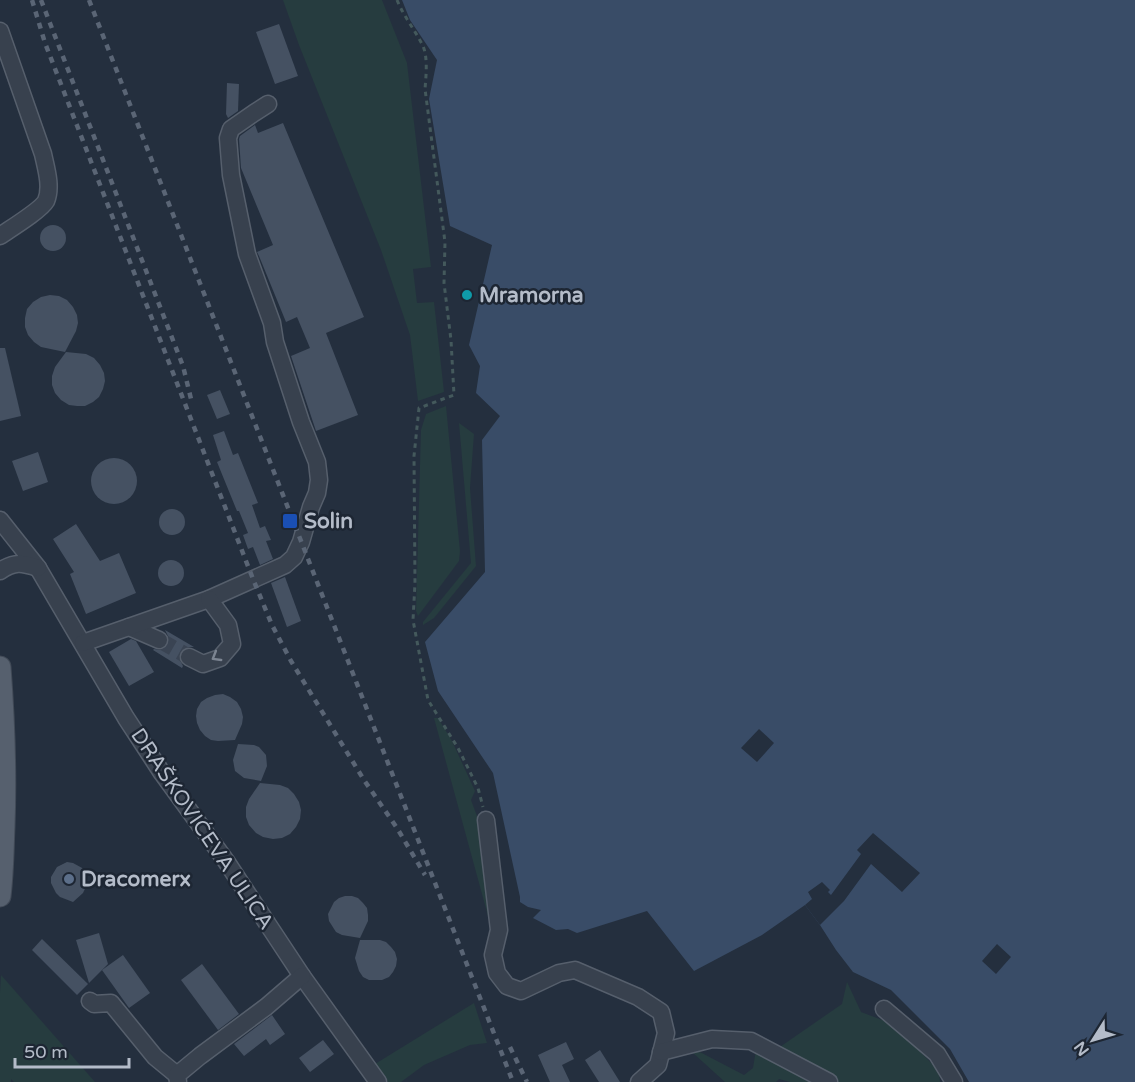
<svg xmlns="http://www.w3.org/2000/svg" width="1135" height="1082" font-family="'Varela Round',sans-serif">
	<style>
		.green { fill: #263c3f }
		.water { fill: #394c67 }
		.pier { fill: #242f3e }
		.building { fill: #455162 }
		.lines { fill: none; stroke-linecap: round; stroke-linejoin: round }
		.minor-tunnel { stroke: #3a4453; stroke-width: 16; stroke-dasharray: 16 8; stroke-linecap: butt }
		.minor-casing { stroke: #565f6c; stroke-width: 19 }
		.major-casing { stroke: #414a57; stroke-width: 23 }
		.path { stroke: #44595c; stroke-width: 3; stroke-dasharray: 4.5 4.5; stroke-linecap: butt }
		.minor { stroke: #38414e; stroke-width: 16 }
		.major { stroke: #56606e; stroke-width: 21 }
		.rail { stroke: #5a6575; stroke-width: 4.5; stroke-dasharray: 6 6; stroke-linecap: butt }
		.oneway { stroke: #7c8592 }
		.culture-dot { fill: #0f9aa8; stroke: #1d2633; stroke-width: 2 }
		.transit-dot { fill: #1a4fb4; stroke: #1d2633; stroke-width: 2 }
		.service-dot { fill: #5c6f8a; stroke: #1d2633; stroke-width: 2 }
		.labels { text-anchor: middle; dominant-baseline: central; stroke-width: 5; stroke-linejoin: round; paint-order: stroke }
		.poi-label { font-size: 21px; font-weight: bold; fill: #b4bcc9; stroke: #1d2633; text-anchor: start }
		.street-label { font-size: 21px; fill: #b4bcc9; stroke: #1d2633 }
	</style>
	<rect width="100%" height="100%" fill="#242f3e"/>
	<g class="green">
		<polygon points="283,0 382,0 407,63 431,267 413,269 417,303 434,302 444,392 418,401 410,335 381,250 299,45"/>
		<polygon points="446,406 460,551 459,561 418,616 416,611 421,430 426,414"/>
		<polygon points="459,423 474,434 470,488 476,566 434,618 423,625 423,622 471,563"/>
		<polygon points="434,718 438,718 452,741 475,791 471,800 477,816 483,840 491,927"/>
		<polygon points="1,975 95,1082 14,1082 11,1079 11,1082 0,1082 0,993"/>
		<polygon points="847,982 861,1012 893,1024 939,1071 940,1082 838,1082 777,1049 842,1004"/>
		<polygon points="474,1003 487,1043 470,1045 424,1065 401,1082 388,1082 375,1064"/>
		<polygon points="696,1050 744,1075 753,1068 756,1050 809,1082 790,1082 779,1079 776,1082 725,1082 693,1053"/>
	</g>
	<polygon class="water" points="402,0 1135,0 1135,1082 969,1082 950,1049 891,990 853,972 836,950 820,925 805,905 762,935 694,971 647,911 577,933 568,929 556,930 533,918 541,910 528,907 520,902 520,897 493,773 438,691 425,642 485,572 482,440 500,416 476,393 480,366 469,345 492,245 450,226 429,99 437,60 410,20"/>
	<g class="pier">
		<polygon points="759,729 774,743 757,762 741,748"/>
		<polygon points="873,833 920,873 902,892 871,864 844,901 820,925 805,905 812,899 808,892 822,882 830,890 828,892 831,895 861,854 857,850"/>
		<polygon points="997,944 1011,957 996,974 982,961"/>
	</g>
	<g class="building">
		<polygon points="279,24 298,76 275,84 256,32"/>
		<polygon points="227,83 239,84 238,111 228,118 226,114"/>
		<polygon points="283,123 364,317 326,333 358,415 316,431 291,356 310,348 297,317 286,322 259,256 257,252 273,245 241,168 239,139 240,136 255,125 258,133"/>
		<circle cx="53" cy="238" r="13"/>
		<polygon points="50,295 59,296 67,300 73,307 77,315 78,323 76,331 65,352 41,347 34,342 28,335 25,327 25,318 27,309 33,302 41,297"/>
		<polygon points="0,348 5,348 21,416 0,421"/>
		<polygon points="66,352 86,354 94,358 100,365 104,373 105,381 103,389 99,397 93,402 85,406 77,406 69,405 61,400 55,393 52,385 52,376 55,367"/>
		<polygon points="220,390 230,414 217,419 207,395"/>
		<polygon points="224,431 233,455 238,453 258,503 252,505 260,528 265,526 271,540 266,541 273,559 260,565 253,547 248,549 243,535 248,533 239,511 237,511 217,462 221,460 213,435"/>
		<polygon points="38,452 48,482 23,491 12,461"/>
		<circle cx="114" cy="481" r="23"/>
		<circle cx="172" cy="522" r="13"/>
		<polygon points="76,524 100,561 119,553 136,593 86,614 70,574 74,572 53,539"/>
		<circle cx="171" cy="573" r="13"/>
		<polygon points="285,577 301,621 287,627 271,583"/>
		<polygon points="165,630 194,647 188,647 183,649 180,652 179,658 183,666 182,668 153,650 154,649 161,650 166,648 168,645 169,638"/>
		<polygon points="131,639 136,641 154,672 129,686 109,652"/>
		<polygon points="223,694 230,697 237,702 241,709 243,717 242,724 235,740 218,741 211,740 205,736 200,730 197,723 196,716 197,709 201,702 207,698 215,695"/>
		<polygon points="238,744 254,745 259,747 266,755 267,766 261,781 244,778 235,771 233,760"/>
		<polygon points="260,783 280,785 288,788 294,794 299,802 301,810 300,819 296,827 290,834 282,838 273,839 263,837 256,833 249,825 246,817 246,807 249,799"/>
		<polygon points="67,862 73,863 84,869 87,875 88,882 83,893 73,902 60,897 56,893 51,883 51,877 57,867"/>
		<polygon points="345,896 352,896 358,898 363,903 367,908 368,915 368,921 360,938 342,935 336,932 329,921 328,914 334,902 339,898"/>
		<polygon points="99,933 108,964 89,983 76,940"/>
		<polygon points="42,939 88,984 77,995 32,950"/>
		<polygon points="360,940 380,940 386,942 391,947 395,952 397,959 396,966 393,972 389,977 382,980 369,980 363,977 359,971 355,958"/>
		<polygon points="123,955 150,993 129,1008 102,970"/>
		<polygon points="202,964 239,1014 218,1030 181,980"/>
		<polygon points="272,1015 285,1034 270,1045 266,1039 244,1056 234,1044"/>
		<polygon points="323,1040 334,1054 310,1072 299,1058"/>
		<polygon points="566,1042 574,1059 562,1065 570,1082 550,1082 538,1055"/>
		<polygon points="600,1050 620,1082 599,1082 585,1060"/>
	</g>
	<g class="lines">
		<polyline class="minor-tunnel" points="159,640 189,657"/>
		<defs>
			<g id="minor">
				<path d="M0,31L43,154C46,168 52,187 46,201C41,210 10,229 0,236"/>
				<polyline points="0,520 38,568 126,718 162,773 226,861 302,976 378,1082"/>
				<path d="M0,571C15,561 22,563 38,568"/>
				<polyline points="129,627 159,640"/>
				<polyline points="83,643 209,599 285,565 294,557 301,542 311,507 317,493 319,480 317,462 301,422 275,342 272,323 247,254 231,175 228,138 231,129 254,113 268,104"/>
				<polyline points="189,657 203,664 220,658 232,644 228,625 209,599"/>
				<polyline points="486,820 499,930 493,955 497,973 507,986 521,991 559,973 575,970 638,997 661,1012 666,1033 658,1065 639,1082"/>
				<polyline points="90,1001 94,1004 111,1003 155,1057 177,1075"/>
				<polyline points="884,1009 937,1054 954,1082"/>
				<polyline points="661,1052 712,1039 751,1041 829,1082"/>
				<polyline points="178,1082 177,1075 200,1056 266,1007 302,976"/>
			</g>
			<path id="major" d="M0,667C4,720 6,773 4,826C3,849 3,872 0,896"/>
		</defs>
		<use href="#minor" class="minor-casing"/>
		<use href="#major" class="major-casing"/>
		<path class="path" d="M397,0C404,17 415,30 423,46C428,58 426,76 425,89L445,242L444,283L451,340L454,395L419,408L414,456L415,583L413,620L428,700L458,748L478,788L483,807"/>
		<use href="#minor" class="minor"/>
		<use href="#major" class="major"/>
		<g class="rail">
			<polyline points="32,0 45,43 253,579 272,625 291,661 364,780 397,828 425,875"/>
			<polyline points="41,0 183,366 192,403"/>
			<polyline points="89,0 513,1082"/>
			<polyline points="510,1047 527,1082"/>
		</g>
	</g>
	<defs><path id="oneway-chevron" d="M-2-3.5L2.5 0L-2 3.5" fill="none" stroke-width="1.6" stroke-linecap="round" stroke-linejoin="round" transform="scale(1.5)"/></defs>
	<use class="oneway" href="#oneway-chevron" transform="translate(216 657) rotate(149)"/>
	<circle class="culture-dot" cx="467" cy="295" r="6"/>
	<rect class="transit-dot" x="282" y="513" width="16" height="16" rx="3"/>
	<circle class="service-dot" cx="69" cy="879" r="6"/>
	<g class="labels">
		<g class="poi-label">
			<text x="479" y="295">Mramorna</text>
			<text x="304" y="521">Solin</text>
			<text x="81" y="879">Dracomerx</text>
		</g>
		<g class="street-label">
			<text transform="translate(202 829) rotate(56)">DRAŠKOVIĆEVA ULICA</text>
		</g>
	</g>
	<g transform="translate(1093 1040) rotate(233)" stroke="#1d2633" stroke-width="4.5" paint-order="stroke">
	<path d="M0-4.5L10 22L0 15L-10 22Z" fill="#b4bcc9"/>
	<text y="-9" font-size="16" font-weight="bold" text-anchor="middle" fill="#b4bcc9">N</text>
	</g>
	<path d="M15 1058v9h114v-9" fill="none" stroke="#b4bcc9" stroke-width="3"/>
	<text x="24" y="1058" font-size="18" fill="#b4bcc9" stroke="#1d2633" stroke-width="4.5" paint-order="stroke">50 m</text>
</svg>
